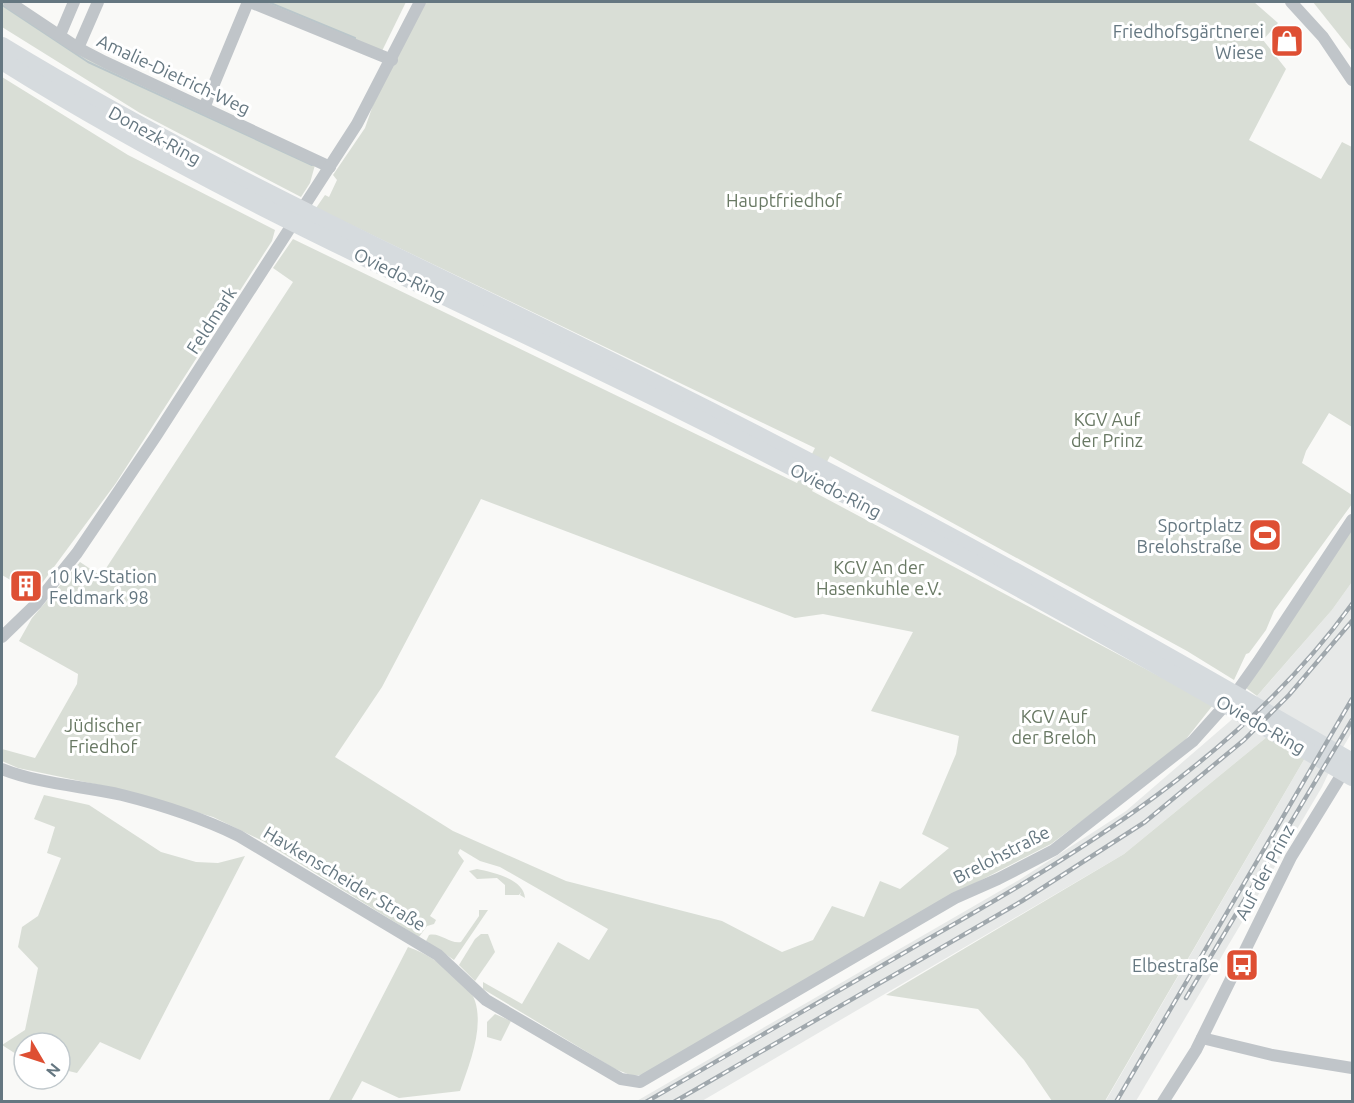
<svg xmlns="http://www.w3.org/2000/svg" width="1354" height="1103" font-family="Ubuntu,sans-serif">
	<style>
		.built { fill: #e7e9e8 }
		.green { fill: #d9ded6; fill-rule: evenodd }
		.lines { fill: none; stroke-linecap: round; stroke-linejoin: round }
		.stream { stroke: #bac6ca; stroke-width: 2 }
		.minor { stroke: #c0c5c9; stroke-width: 12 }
		.highway { stroke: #d6dbde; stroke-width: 18 }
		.rail-casing { stroke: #a0a8ad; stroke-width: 4.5 }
		.rail { stroke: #fff; stroke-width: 2; stroke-dasharray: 7; stroke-linecap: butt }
		.labels { text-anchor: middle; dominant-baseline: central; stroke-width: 6; stroke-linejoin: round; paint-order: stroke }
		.poi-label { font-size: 18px; fill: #657781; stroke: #fff; text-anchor: end }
		.street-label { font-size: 18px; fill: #657781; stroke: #fff }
		.park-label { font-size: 18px; fill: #697964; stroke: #fff }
	</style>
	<rect width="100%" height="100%" fill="#f9f9f7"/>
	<g class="built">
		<polygon points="1352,582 1352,732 1342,749 1268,736 1124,854 702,1101 635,1102 1019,880 1126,811 1251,703 1332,610"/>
		<polygon points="1305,758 1329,772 1322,787 1136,1101 1105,1102"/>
	</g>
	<g class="green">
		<polygon points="2,2 81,55 315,165 310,183 301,197 140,113 2,27"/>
		<polygon points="263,2 406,2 382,51"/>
		<path d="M425,2H1254L1278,23L1263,40L1286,69L1249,140L1321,179L1342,142L1352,147V427L1329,413L1306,451L1302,463L1352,495V504L1274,611L1266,630L1249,653L1246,654L1234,680L1187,651L830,456L812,491L1213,705L1179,748L1051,844L960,891L646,1074L633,1076L615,1069L483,989V982L522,1004L558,942L589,960L608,929L500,867L480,861L460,849L458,853L464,861L430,916L436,920L434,924L427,926L419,937L263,841L213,817L109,787L18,768L2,761V749L35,758L77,684L78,674L19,641L32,618L80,562L101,576L293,282L273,268L293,239L797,483L815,448L316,208L325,195L329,197L337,180L333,175L365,128L373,105ZM481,499L795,618L823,614L913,632L871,711L959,736L956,754L922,834L949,848L900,889L880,881L864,917L832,906L813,940L782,952L722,921L566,881L453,831L335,757L382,687Z"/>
		<polygon points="1313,2 1352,2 1352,51"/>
		<polygon points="2,77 128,155 275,230 272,241 116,483 34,594 2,575"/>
		<polygon points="1352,526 1352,582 1332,610 1257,696 1246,688"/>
		<polygon points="1268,736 1305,758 1105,1101 1052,1101 1024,1060 978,1009 886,995 1124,854"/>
		<polygon points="44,795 89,805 161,852 196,862 218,863 245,856 140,1060 100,1042 77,1073 60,1069 60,1043 24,1043 24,1059 2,1045 25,1030 38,968 18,947 22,927 38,916 61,858 47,853 55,827 34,819"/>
		<path d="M477,869C492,872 524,879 525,898L520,895L521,892L519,895H505V885L497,878L477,879L469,871Z"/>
		<path d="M479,910H488L454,960L426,941L429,935C440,932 449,944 461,942L479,916Z"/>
		<polygon points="481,934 488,934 495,952 475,981 459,965 475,939"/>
		<path d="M408,947C426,953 441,963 454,976C462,983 472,991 475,1001C484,1029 469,1065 460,1091L399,1098L362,1081L351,1101L328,1102Z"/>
		<polygon points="495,1014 511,1021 501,1041 487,1037 487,1022"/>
	</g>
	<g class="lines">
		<g class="stream">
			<polyline points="268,2 355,38"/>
			<polyline points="2,5 88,62 312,165"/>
		</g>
		<g class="minor">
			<polyline points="9,2 78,48 105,62 330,167"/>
			<polyline points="250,2 392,60"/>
			<polyline points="1291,2 1323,37 1352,80"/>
			<polyline points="60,35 74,2"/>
			<polyline points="78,48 98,2"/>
			<polyline points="204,108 248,2"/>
			<polyline points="2,637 36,604 77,553 156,436 357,124 420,2"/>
			<path d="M2,769C40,784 82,786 122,795C162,805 202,818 239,836L438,955L486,1000L621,1079L640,1082L955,898L998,879L1054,850L1193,741L1236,693L1258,662L1352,520"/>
			<polyline points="1202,1038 1272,1055 1352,1068"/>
			<polyline points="1163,1102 1196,1050 1291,857 1347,766"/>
		</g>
		<g class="highway">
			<path d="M2,46C212,174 437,274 657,384C893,502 1124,629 1352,762"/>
			<path d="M2,61C212,193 441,292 664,402C899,518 1126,646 1352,777"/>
		</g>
		<defs>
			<g id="rail">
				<polyline points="1186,998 1352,720"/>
				<path d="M646,1102C738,1049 830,996 921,943C1081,852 1242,756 1352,604"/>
				<polyline points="674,1102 1022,901 1145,822 1244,740 1289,695 1352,621"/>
				<polyline points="1116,1102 1352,699"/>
			</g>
		</defs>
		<use href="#rail" class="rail-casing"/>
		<use href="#rail" class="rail"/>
	</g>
	<defs>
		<symbol id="shop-square" viewBox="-11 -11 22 22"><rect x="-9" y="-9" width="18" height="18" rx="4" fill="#de4f33" stroke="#fff"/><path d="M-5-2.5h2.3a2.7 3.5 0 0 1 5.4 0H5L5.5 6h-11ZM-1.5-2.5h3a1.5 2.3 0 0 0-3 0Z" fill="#fff"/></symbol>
		<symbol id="stadium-square" viewBox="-11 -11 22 22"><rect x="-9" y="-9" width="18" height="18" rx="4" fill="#de4f33" stroke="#fff"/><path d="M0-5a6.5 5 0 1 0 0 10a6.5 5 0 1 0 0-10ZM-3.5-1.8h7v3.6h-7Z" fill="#fff"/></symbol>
		<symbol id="building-square" viewBox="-11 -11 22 22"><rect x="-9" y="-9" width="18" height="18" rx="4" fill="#de4f33" stroke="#fff"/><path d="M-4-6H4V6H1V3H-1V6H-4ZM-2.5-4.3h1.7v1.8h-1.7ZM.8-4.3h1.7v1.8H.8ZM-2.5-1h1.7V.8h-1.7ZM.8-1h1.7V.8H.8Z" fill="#fff"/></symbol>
		<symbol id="bus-square" viewBox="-11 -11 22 22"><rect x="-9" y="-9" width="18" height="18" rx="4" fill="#de4f33" stroke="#fff"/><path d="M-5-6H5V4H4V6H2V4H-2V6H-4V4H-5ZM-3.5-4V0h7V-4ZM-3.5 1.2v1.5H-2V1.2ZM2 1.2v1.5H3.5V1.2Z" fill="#fff"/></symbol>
	</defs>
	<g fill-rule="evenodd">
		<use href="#shop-square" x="1268" y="22" width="38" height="38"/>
		<use href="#stadium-square" x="1246" y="516" width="38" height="38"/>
		<use href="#building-square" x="7" y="567" width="38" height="38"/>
		<use href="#bus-square" x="1223" y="946" width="38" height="38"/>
	</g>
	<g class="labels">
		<g class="poi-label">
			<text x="1264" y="31">Friedhofsgärtnerei<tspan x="1264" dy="21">Wiese</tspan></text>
			<text x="1242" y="525">Sportplatz<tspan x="1242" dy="21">Brelohstraße</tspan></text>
			<text x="49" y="576" text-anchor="start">10 kV-Station<tspan x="49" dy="21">Feldmark 98</tspan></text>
			<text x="1219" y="965">Elbestraße</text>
		</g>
		<g class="street-label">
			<text transform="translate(174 74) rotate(25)">Amalie-Dietrich-Weg</text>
			<text transform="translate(155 135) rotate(29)">Donezk-Ring</text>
			<text transform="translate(400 274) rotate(26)">Oviedo-Ring</text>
			<text transform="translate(211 320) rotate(-57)">Feldmark</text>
			<text transform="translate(836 490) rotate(27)">Oviedo-Ring</text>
			<text transform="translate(1261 724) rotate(30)">Oviedo-Ring</text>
			<text transform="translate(1001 854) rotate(-27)">Brelohstraße</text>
			<text transform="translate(1264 872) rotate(-62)">Auf der Prinz</text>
			<text transform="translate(345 878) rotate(31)">Havkenscheider Straße</text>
		</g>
		<g class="park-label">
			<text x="784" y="200">Hauptfriedhof</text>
			<text x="1107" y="419">KGV Auf<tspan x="1107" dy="21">der Prinz</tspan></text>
			<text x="879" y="567">KGV An der<tspan x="879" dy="21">Hasenkuhle e.V.</tspan></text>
			<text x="1054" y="716">KGV Auf<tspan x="1054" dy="21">der Breloh</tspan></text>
			<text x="103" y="725">Jüdischer<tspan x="103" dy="21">Friedhof</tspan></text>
		</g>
	</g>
	<rect width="1354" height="1103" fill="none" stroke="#657781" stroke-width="6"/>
	<g transform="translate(42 1061) rotate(129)"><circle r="28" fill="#ffffff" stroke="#c1c9cd" stroke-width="1.5"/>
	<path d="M0-4.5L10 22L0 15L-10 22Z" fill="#de4f33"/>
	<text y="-9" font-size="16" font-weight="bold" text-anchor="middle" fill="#657781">N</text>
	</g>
</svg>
